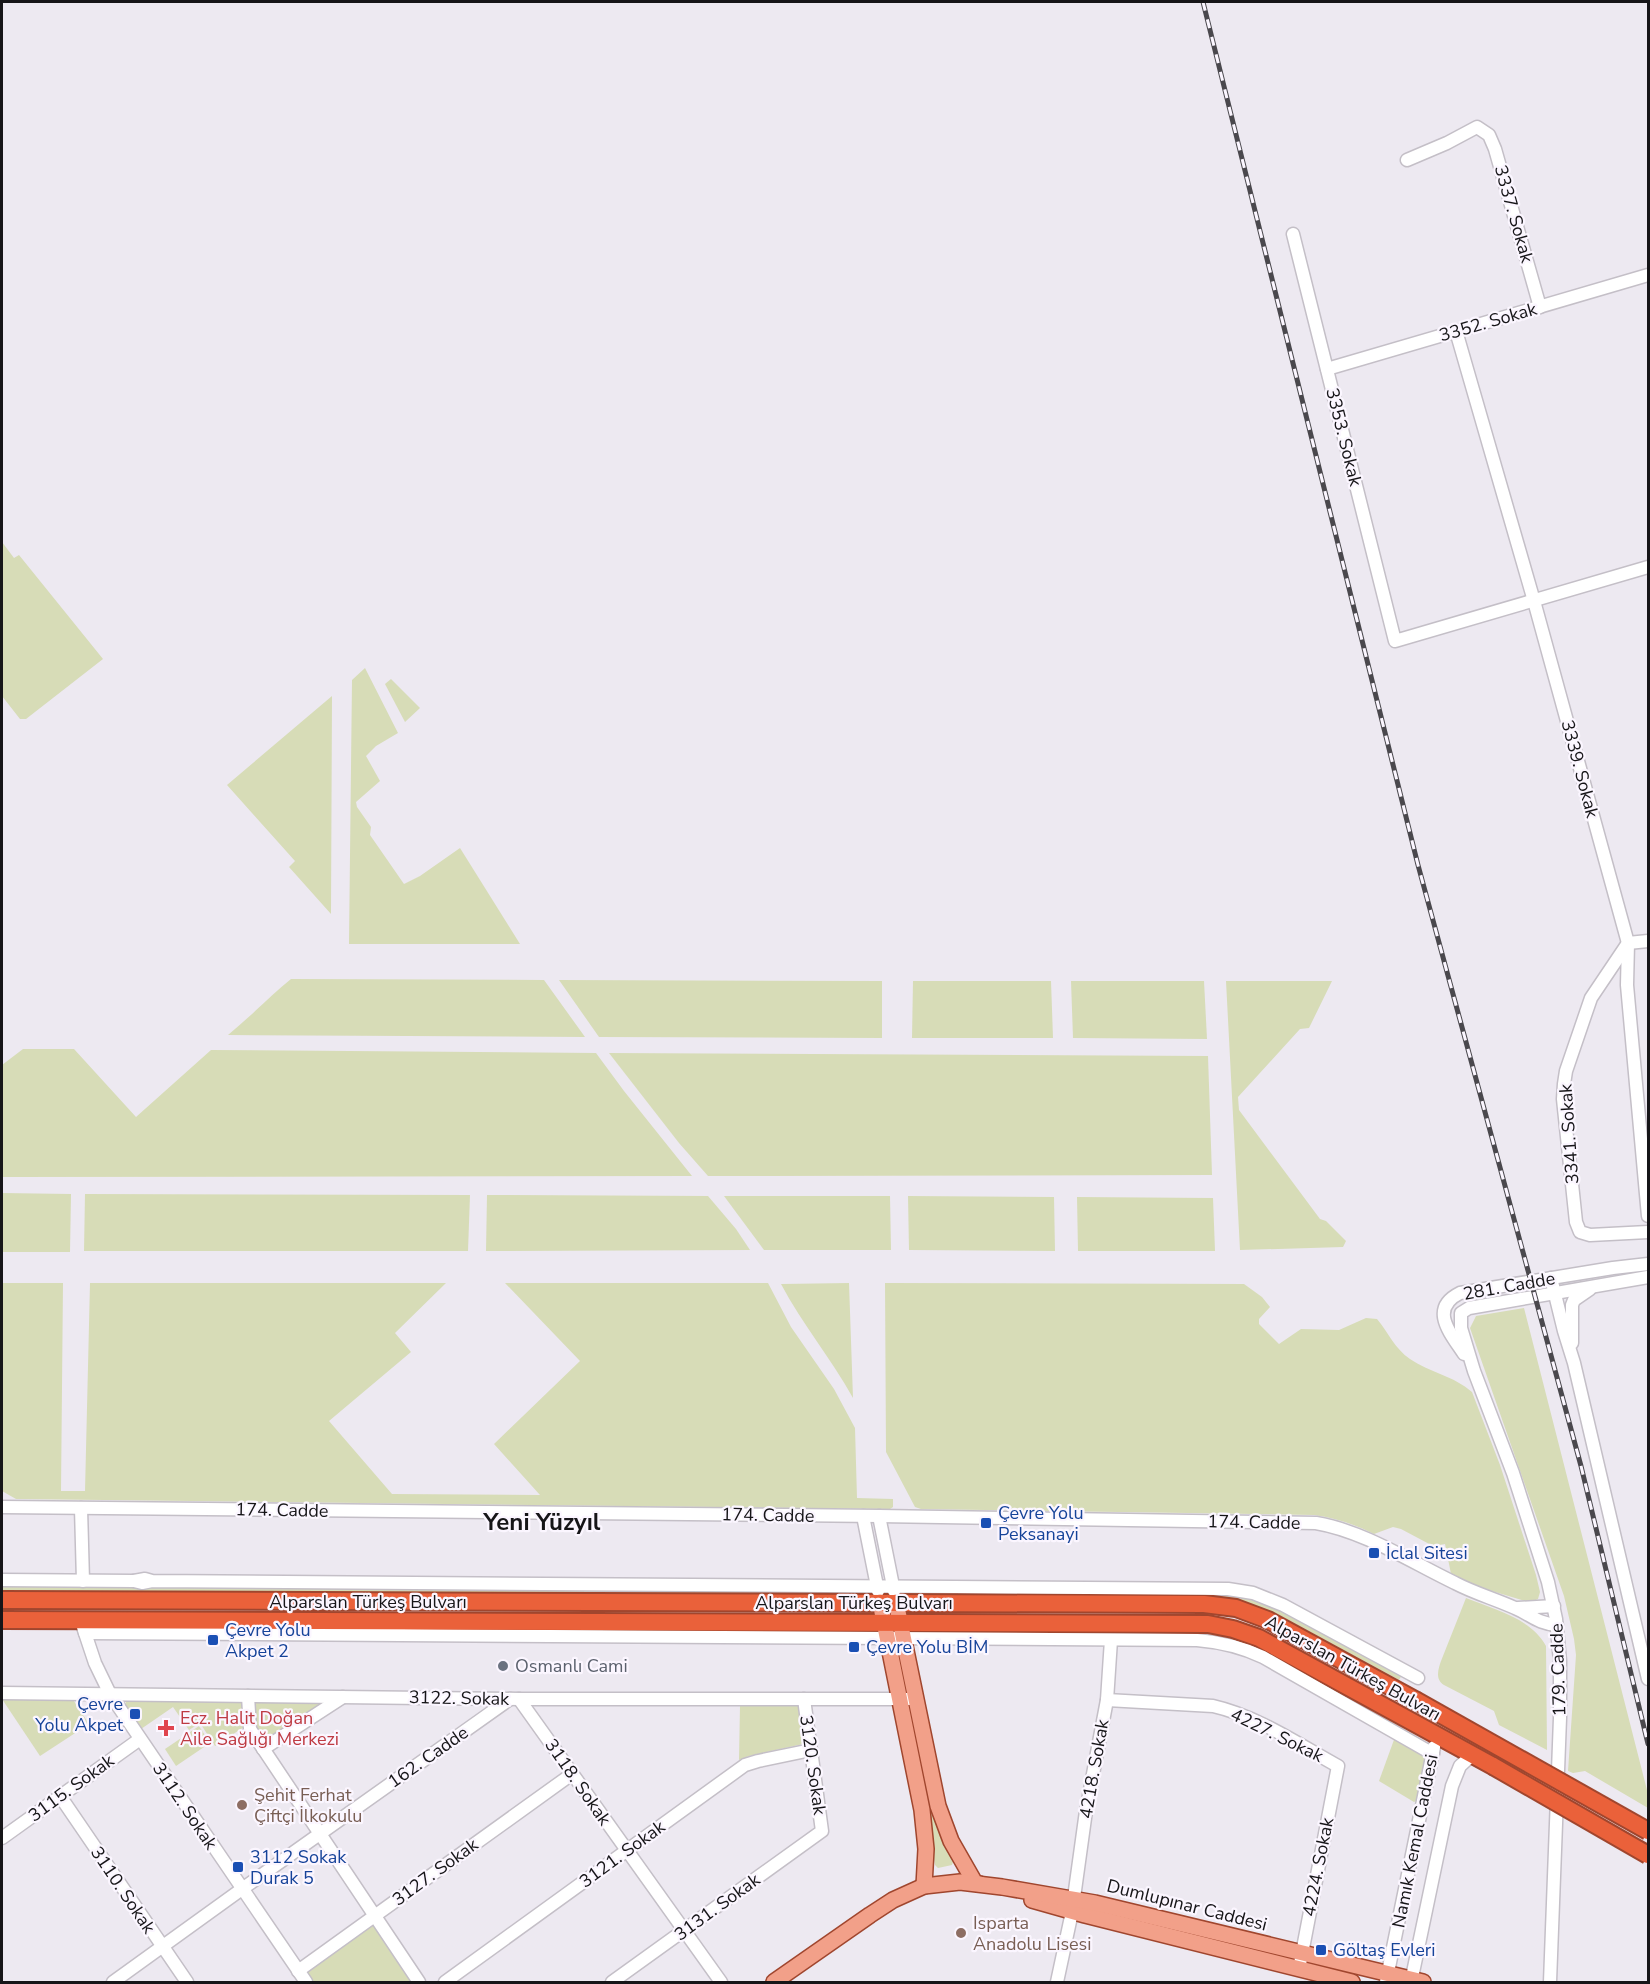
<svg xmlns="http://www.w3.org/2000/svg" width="1650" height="1984" font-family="'Nunito Sans',sans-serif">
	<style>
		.green { fill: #d7dcb7 }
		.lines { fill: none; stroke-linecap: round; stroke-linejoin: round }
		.minor-casing { stroke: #c4bfc7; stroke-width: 15 }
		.major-casing { stroke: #a0462e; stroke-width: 18 }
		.highway-casing { stroke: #a0462e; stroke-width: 20 }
		.minor { stroke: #fff; stroke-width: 12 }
		.major { stroke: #f2a089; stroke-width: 15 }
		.highway { stroke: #ea613a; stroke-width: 16 }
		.rail-casing { stroke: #4a484d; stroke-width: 5 }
		.rail { stroke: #fbf6ff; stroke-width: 3; stroke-dasharray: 9; stroke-linecap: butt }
		.highway-bridge-casing { stroke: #a0462e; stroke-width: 20; stroke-linecap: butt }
		.highway-bridge { stroke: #ea613a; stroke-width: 16 }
		.transit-dot { fill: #1a4fb4; stroke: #fbf6ff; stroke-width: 2 }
		.worship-dot { fill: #6b7280; stroke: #fbf6ff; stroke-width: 2 }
		.health-dot { fill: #e0444e; stroke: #fbf6ff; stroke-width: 2 }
		.education-dot { fill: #8d6e63; stroke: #fbf6ff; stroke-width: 2 }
		.labels { text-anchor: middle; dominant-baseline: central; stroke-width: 4.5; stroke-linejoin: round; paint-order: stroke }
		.street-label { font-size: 18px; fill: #161518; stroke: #fbf6ff }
		.transit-label { font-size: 18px; fill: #164399; stroke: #fbf6ff; text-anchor: start }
		.worship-label { font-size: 18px; fill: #5b616d; stroke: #fbf6ff; text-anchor: start }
		.health-label { font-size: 18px; fill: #be3a42; stroke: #fbf6ff; text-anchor: start }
		.education-label { font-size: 18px; fill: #785e54; stroke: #fbf6ff; text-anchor: start }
		.district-label { font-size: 24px; font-weight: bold; fill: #161518; stroke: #fbf6ff }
	</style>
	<rect width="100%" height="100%" fill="#ede9f1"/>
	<g class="green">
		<polygon points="2,542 14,558 19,555 103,659 26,719 20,719 2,696"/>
		<polygon points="365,668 398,733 376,746 366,756 380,781 356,802 357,807 371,827 370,835 404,884 420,876 460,848 520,944 349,944 352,680"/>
		<polygon points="391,679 420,708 405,722 385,684"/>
		<polygon points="332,696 331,914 289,867 295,861 227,785"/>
		<path d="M291,979L544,980L585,1037L228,1035C250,1017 269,997 291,979Z"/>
		<polygon points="559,980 882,981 882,1038 599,1037"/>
		<polygon points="913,981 1051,981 1053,1038 912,1038"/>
		<polygon points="1071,981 1204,981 1207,1039 1073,1038"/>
		<polygon points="1226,981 1332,981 1309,1028 1300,1029 1238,1097 1239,1110 1320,1219 1326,1221 1346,1241 1343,1247 1240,1250"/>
		<polygon points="23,1049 74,1049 136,1117 211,1050 596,1053 624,1091 692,1176 2,1177 2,1065"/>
		<polygon points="609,1053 1208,1056 1212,1175 708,1176 679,1143"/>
		<polygon points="2,1193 71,1194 70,1252 2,1252"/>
		<polygon points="85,1194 470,1195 468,1251 84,1251"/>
		<polygon points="487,1195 708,1196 736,1229 750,1250 486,1251"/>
		<polygon points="724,1196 890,1196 891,1250 764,1250"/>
		<polygon points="908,1196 1054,1197 1055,1251 909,1250"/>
		<polygon points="1077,1197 1213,1198 1215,1251 1078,1251"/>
		<polygon points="2,1283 63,1283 61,1491 85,1491 90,1283 446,1283 395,1333 411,1352 329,1421 392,1494 540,1495 494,1444 580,1361 505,1283 768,1283 791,1327 834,1389 855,1428 857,1498 893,1499 893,1507 890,1509 16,1499 2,1491"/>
		<path d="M849,1283L853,1398C831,1358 802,1324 781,1284Z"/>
		<path d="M885,1283L1244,1284L1262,1297L1270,1307L1259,1319V1324L1279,1344L1301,1329L1339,1330L1366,1318L1377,1319C1388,1332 1395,1349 1410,1359C1429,1372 1454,1376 1472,1392L1500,1465L1536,1575L1540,1592L1538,1599L1531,1602L1525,1601L1482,1588L1451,1574L1445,1544L1433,1546L1401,1529L1393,1527L1374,1534C1354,1524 1335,1518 1314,1515L921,1509L915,1507L886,1452Z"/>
		<polygon points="1524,1308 1648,1794 1648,1808 1585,1771 1573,1773 1568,1771 1576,1655 1574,1639 1564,1596 1470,1328 1476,1316"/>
		<polygon points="2,1586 868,1590 869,1595 2,1591"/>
		<path d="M911,1591L1241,1595L1269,1603L1402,1675L1399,1680L1279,1615C1255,1604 1233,1598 1207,1596L911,1595Z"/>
		<path d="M1466,1598C1493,1609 1531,1618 1546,1646L1547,1750L1499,1725L1494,1711L1444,1685C1435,1679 1438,1670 1441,1661Z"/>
		<polygon points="72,1698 89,1724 40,1756 2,1699"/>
		<polygon points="127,1700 243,1702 244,1727 215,1746 200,1723 189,1730 173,1707 141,1729 125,1704"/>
		<polygon points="255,1702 321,1702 323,1705 266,1742 256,1726"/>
		<polygon points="913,1705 942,1837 953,1862 952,1865 938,1868 935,1865 906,1706"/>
		<polygon points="740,1706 798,1706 803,1744 749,1756 739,1760"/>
		<polygon points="199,1726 210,1743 176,1766 165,1749"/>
		<polygon points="1395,1737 1428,1755 1418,1800 1414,1802 1379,1781"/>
		<polygon points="373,1925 412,1982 313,1982 305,1971"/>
	</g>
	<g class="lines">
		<defs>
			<g id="minor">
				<polyline points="1407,160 1447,143 1477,127 1489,135 1495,149 1540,307"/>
				<polyline points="1293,234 1395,641 1648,567"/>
				<polyline points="1456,331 1534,601 1628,943 1627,985 1648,1216"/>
				<polyline points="1327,369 1648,275"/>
				<polyline points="1648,941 1628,943 1591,998 1566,1071 1564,1084 1563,1099 1576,1222 1580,1232 1590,1235 1648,1232"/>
				<polyline points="1551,1278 1564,1331 1574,1363 1648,1679"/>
				<polyline points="1572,1343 1572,1305 1574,1300 1590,1289"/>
				<path d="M1464,1354C1451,1334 1428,1309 1460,1293L1613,1268L1648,1264"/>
				<path d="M2,1507L879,1516L1316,1523C1364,1531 1411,1562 1455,1583C1474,1593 1495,1599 1515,1608C1532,1615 1536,1623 1557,1625"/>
				<polyline points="81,1508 83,1581"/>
				<polyline points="863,1516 878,1591"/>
				<polyline points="879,1516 894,1591"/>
				<polyline points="2,1580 134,1581"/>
				<polyline points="152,1581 142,1583 134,1581 145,1579 152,1581 1228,1589 1253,1593 1283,1605 1418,1678"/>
				<polyline points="1518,1608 1554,1606"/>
				<polyline points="83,1627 95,1663 110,1694 306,1982"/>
				<path d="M85,1633L1197,1640C1221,1642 1242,1647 1263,1657L1433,1754"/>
				<polyline points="2,1693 519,1699 916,1699"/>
				<polyline points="248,1696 250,1729 419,1982"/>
				<polyline points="519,1699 721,1982"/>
				<path d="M1107,1700L1213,1706C1257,1716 1298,1744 1338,1766L1299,1969"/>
				<polyline points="263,1749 343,1697"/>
				<polyline points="60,1796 187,1982"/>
				<polyline points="2,1838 140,1739"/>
				<polyline points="298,1971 572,1774"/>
				<polyline points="113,1982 242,1889 510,1699"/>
				<polyline points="445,1982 745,1765 758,1761 811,1750"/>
				<polyline points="612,1982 822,1831 804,1699"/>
				<polyline points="1057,1982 1072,1912 1086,1811 1107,1700 1111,1640"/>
				<polyline points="1386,1982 1434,1747"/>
				<polyline points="1411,1982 1452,1786 1460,1766 1472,1755"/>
				<polyline points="1550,1982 1560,1718 1560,1661 1556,1619 1548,1582 1513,1473 1474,1371 1461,1328 1461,1313 1469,1308 1648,1277"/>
			</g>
			<g id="major">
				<polyline points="880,1602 922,1810 926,1849 924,1886"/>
				<polyline points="896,1602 938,1806 951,1841 975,1883 980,1884"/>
				<polyline points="1032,1900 1085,1915 1352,1982"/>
				<polyline points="774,1982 870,1915 893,1900 924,1886 960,1882 1002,1887 1095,1903 1423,1982"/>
			</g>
			<g id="highway">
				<polyline points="2,1600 1204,1604 1236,1608 1268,1620 1415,1700"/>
				<polyline points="2,1620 1208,1624 1233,1629 1259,1638 1493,1766"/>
			</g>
		</defs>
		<use href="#minor" class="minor-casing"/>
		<use href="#major" class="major-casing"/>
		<use href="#highway" class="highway-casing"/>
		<use href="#minor" class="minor"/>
		<use href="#major" class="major"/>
		<use href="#highway" class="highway"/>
		<defs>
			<polyline id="rail" points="1203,2 1418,865 1581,1466 1648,1744"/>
		</defs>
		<use href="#rail" class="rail-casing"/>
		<use href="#rail" class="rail"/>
		<defs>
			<g id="highway-bridge">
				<polyline points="1415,1700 1648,1831"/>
				<polyline points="1493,1766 1648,1855"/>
			</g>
		</defs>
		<use href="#highway-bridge" class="highway-bridge-casing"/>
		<use href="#highway-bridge" class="highway-bridge"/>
	</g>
	<g class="transit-dot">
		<rect x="980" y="1517" width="12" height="12" rx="3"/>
		<rect x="1368" y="1547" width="12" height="12" rx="3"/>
		<rect x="207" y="1634" width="12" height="12" rx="3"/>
		<rect x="848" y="1641" width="12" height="12" rx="3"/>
		<rect x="129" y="1708" width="12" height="12" rx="3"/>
		<rect x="232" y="1861" width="12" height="12" rx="3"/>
		<rect x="1315" y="1944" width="12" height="12" rx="3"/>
	</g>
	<circle class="worship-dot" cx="503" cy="1666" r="6"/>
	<path class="health-dot" d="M163 1719h6v6h6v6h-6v6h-6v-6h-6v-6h6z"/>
	<g class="education-dot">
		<circle cx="242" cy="1805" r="6"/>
		<circle cx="961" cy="1933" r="6"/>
	</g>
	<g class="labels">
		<g class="street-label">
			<text transform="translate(1514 214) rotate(74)">3337. Sokak</text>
			<text transform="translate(1488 322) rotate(-16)">3352. Sokak</text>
			<text transform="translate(1344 437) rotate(76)">3353. Sokak</text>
			<text transform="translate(1580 769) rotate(75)">3339. Sokak</text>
			<text transform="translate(1569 1134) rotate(-94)">3341. Sokak</text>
			<text transform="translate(1509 1286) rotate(-10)">281. Cadde</text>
			<text transform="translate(282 1510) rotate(1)">174. Cadde</text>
			<text transform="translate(768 1515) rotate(1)">174. Cadde</text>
			<text transform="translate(1254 1522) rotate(1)">174. Cadde</text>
			<text x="368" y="1602">Alparslan Türkeş Bulvarı</text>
			<text x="854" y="1603">Alparslan Türkeş Bulvarı</text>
			<text transform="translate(1353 1668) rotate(29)">Alparslan Türkeş Bulvarı</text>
			<text transform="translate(1558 1670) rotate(-92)">179. Cadde</text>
			<text transform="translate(459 1698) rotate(1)">3122. Sokak</text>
			<text transform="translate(1277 1735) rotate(26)">4227. Sokak</text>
			<text transform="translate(428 1757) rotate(-35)">162. Cadde</text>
			<text transform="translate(813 1765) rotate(82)">3120. Sokak</text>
			<text transform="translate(1094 1769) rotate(-80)">4218. Sokak</text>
			<text transform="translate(578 1782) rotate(55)">3118. Sokak</text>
			<text transform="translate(71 1788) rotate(-36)">3115. Sokak</text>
			<text transform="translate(185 1806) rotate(56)">3112. Sokak</text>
			<text transform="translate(1415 1841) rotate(-79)">Namık Kemal Caddesi</text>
			<text transform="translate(622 1854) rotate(-36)">3121. Sokak</text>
			<text transform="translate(1318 1867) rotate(-79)">4224. Sokak</text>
			<text transform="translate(435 1872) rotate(-36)">3127. Sokak</text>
			<text transform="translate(123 1890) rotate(56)">3110. Sokak</text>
			<text transform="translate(1187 1905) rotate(14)">Dumlupınar Caddesi</text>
			<text transform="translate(717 1907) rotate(-36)">3131. Sokak</text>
		</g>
		<g class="transit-label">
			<text x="998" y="1513">Çevre Yolu<tspan x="998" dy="21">Peksanayi</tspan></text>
			<text x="1386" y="1553">İclal Sitesi</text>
			<text x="225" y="1630">Çevre Yolu<tspan x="225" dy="21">Akpet 2</tspan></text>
			<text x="866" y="1647">Çevre Yolu BİM</text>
			<text x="123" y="1704" text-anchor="end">Çevre<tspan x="123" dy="21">Yolu Akpet</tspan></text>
			<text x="250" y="1857">3112 Sokak<tspan x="250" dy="21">Durak 5</tspan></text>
			<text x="1333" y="1950">Göltaş Evleri</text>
		</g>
		<g class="worship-label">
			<text x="515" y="1666">Osmanlı Cami</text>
		</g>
		<g class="health-label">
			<text x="180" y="1718">Ecz. Halit Doğan<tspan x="180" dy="21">Aile Sağlığı Merkezi</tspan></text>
		</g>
		<g class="education-label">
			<text x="254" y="1795">Şehit Ferhat<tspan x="254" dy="21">Çiftçi İlkokulu</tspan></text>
			<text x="973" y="1923">Isparta<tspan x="973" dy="21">Anadolu Lisesi</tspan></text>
		</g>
		<g class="district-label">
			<text x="542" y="1522">Yeni Yüzyıl</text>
		</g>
	</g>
	<rect width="1650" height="1984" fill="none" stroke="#161518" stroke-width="6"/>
</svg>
